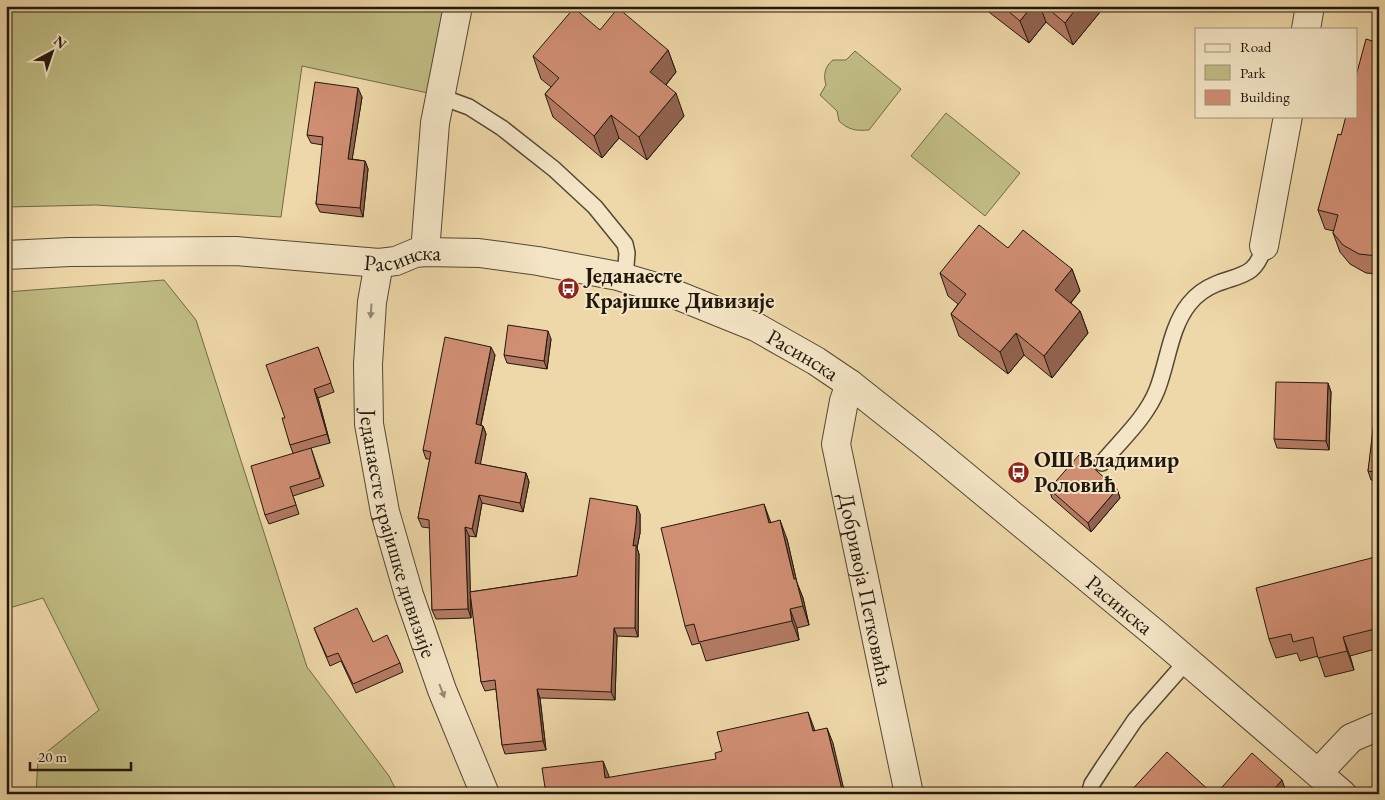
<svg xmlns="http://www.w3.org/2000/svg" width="1385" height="800" font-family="'EB Garamond',serif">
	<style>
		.green { fill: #c0bc83; stroke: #706a48 }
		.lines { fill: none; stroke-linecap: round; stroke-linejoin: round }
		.service-casing { stroke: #544833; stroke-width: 18 }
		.minor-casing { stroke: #544833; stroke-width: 30 }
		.tertiary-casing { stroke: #544833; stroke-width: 30 }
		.service { stroke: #f4e5c6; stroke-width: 15 }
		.minor { stroke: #f4e5c6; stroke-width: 28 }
		.tertiary { stroke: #f4e5c6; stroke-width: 28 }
		.wall { fill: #b37a63; stroke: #21180c }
		.shaded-wall { fill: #926350; stroke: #21180c }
		.building { fill: #d08e73; stroke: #21180c }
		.oneway { fill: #958972 }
		.labels { text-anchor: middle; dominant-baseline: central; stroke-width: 4; stroke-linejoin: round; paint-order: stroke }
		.street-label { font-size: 22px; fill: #21180c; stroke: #f4e5c6 }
		.poi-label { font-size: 22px; font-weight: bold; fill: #21180c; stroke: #f4e5c6; text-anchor: start }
	</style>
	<rect width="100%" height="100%" fill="#eed7a8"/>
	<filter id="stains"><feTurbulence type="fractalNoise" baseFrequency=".004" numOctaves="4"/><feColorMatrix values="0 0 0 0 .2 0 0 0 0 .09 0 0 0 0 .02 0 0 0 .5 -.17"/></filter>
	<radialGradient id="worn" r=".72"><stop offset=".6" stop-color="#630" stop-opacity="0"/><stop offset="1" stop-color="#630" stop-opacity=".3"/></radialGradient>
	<g class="green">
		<polygon points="6,6 458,6 428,93 302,66 281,217 96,205 6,207"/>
		<path d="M855,51L901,89L869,130C855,131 849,130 839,121L837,111L820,95L826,85C823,75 825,66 833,60H846Z"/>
		<polygon points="946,113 1020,173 985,216 911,156"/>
		<polygon points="164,280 196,320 307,667 389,776 398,794 36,794 38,759 99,710 43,598 6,609 6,292"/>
	</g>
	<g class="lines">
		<defs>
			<g id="service">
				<polyline points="439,96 469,107 502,128 554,169 595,207 625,244 627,253 625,278"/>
				<path d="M1102,463C1121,440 1146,418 1157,390C1168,362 1170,328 1189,304C1196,295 1206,288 1216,284C1241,274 1256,277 1264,246"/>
				<polyline points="1089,794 1092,784 1103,767 1135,720 1186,662"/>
			</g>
			<g id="minor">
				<polyline points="1306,29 1310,6"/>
				<polyline points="1264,246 1288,116"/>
				<path id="s1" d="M379,263L372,302L368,364L369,424L385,512L409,595L442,690L485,794"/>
				<path id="s2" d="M850,384L844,401L836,444L909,794"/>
				<polyline points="1318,773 1351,738 1379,726"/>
			</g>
			<g id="tertiary">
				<polyline points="425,252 435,123 458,6"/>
				<path id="s3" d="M6,255L70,252L236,251L379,263L396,261L415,253L425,252L479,253L538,261L618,276L662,289L756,327L816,361L850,384L927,445L1158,636L1342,794"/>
			</g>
		</defs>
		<use href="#service" class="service-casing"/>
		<use href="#minor" class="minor-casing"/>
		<use href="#tertiary" class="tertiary-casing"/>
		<use href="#service" class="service"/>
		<use href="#minor" class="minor"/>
		<use href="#tertiary" class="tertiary"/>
	</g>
	<g class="wall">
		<polygon points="981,6 1105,6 1073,45 1046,22 1029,43"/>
		<polygon points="600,30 668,50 676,72 666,85 684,116 647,160 619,138 602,158 553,117 545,94 551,87 541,79 533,56"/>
		<polygon points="1379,43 1379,274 1366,273 1350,264 1340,252 1333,233 1334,231 1325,229 1318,210 1341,135"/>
		<polygon points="362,97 352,159 365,161 368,169 363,217 320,212 316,204 323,145 311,143 307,135"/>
		<polygon points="1008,248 1072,269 1080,291 1071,303 1080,311 1088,333 1052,378 1024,355 1008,374 959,336 951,314 958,304 948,296 940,273"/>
		<polygon points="551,339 547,369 507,363 504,355"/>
		<polygon points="318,347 334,392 318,398 330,443 311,448 324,486 293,496 299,514 269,524 265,515 293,453 290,445 285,418"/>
		<polygon points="495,355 481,425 483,426 486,434 480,464 526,473 529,482 523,512 482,503 476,537 469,536 470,592 577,576 640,514 640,533 637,548 639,554 638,637 617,636 615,700 540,698 546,750 505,754 502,745 496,689 485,691 481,682 471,597 471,618 436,619 432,610 430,528 422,527 418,518 430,459 426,459 423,450"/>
		<polygon points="1328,383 1331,392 1329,450 1277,448 1274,439"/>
		<polygon points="1379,404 1379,481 1371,480 1368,471"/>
		<polygon points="1049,489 1117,489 1120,498 1091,532 1052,498"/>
		<polygon points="771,522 787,539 797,583 803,598 809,625 797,628 799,640 706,661 700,643 692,645 685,626"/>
		<polygon points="1379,556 1379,648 1350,656 1354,670 1325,677 1318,656 1300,661 1297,653 1276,658 1269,639"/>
		<polygon points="314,628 373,642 400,663 403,672 356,693 341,661 330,666"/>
	</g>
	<g class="shaded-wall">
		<polygon points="1032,6 1040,6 1046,22 1029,43 1020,21"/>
		<polygon points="1078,6 1105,6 1073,45 1065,23"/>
		<polygon points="668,50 676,72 658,94 650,72"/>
		<polygon points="358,88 362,97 351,167 348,159"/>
		<polygon points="676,93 684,116 647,160 639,137"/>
		<polygon points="611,115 619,138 602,158 594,136"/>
		<polygon points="365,161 368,169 363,217 360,208"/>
		<polygon points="1072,269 1080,291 1063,312 1055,290"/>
		<polygon points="1080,311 1088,333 1052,378 1044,356"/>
		<polygon points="548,331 551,339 547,369 544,361"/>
		<polygon points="1016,333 1024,355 1008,374 1000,352"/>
		<polygon points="491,347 495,355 479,433 476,424"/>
		<polygon points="1328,383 1331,392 1329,450 1326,441"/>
		<polygon points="314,389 318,398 330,443 327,434"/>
		<polygon points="483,426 486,434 479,472 475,463"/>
		<polygon points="526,473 529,482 523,512 520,503"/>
		<polygon points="1117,489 1120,498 1091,532 1088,523"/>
		<polygon points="479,495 482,503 476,537 472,529"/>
		<polygon points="764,504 771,523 769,523"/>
		<polygon points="637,506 640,514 640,533 637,548 639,554 638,637 635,628 633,546"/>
		<polygon points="780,520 787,539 797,583 803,598 809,625 794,579"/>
		<polygon points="465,527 469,536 471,618 468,609"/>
		<polygon points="790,609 797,628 799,640 792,621"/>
		<polygon points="614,628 617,636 615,700 611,692"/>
		<polygon points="1343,637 1350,656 1354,670 1347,651"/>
		<polygon points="537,689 540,698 546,750 543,741"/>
		<polygon points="808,712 814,728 819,747 813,731"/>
		<polygon points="827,728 833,743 845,794 843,794"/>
		<polygon points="603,761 609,776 610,793 605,778"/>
		<polygon points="1282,780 1287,794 1270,794"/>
	</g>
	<g class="building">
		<polygon points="1002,6 1032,6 1020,21"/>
		<polygon points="1045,6 1078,6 1065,23"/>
		<polygon points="574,8 600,30 618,8 668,50 650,72 676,93 639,137 611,115 594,136 545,94 559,78 533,56"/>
		<polygon points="1366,39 1379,43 1379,256 1378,256 1359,254 1343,245 1333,233 1338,215 1318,210 1338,134 1341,135 1346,116 1356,116 1356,76"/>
		<polygon points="315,82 358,88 348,159 365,161 360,208 316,204 323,137 307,135"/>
		<polygon points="979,225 1008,248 1023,230 1072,269 1055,290 1080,311 1044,356 1016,333 1000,352 951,314 966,294 940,273"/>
		<polygon points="508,325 548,331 544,361 504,355"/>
		<polygon points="445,337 491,347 476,424 483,426 475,463 526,473 520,503 479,495 472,529 465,527 468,609 432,610 429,520 418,518 431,452 423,450"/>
		<polygon points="318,347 331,383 314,389 327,434 290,445 282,418 285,418 266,365"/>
		<polygon points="1276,382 1328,383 1326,441 1274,439"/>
		<polygon points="1376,404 1379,404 1379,473 1368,471"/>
		<polygon points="311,448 320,478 290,487 296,505 265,515 251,466"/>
		<polygon points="1079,455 1117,489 1088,523 1049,489"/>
		<polygon points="590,498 637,506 636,524 633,546 636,545 635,628 614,628 611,692 537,689 543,741 502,745 495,680 481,682 470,592 577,576"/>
		<polygon points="764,504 769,523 780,520 794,579 796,579 803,606 790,609 792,621 699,642 694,624 685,626 661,528"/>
		<polygon points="1379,556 1379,628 1343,637 1347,651 1318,658 1313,637 1293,642 1291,634 1269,639 1256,588"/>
		<polygon points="357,608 373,642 387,635 400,663 353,684 338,653 327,657 314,628"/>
		<polygon points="808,712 813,731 827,728 843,794 546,794 542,768 603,761 605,778 716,759 715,753 722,751 717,732"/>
		<polygon points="1167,752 1213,794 1128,794"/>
		<polygon points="1252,753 1282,780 1270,794 1216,794"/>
	</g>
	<defs><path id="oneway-solid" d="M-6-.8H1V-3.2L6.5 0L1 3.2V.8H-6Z" transform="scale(1.25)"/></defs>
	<g class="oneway">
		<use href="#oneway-solid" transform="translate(371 311) rotate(94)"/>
		<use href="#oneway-solid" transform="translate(442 691) rotate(69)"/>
	</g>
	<defs>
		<symbol id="bus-disc" viewBox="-11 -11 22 22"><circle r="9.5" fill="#8f2418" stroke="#f4e5c6"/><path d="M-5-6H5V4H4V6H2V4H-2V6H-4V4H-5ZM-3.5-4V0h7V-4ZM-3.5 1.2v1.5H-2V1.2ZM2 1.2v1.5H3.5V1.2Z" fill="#fff"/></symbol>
	</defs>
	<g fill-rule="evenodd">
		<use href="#bus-disc" x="556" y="276" width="25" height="25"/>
		<use href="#bus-disc" x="1006" y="460" width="25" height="25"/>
	</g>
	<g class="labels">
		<g class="street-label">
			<text stroke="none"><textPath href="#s3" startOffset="398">Расинска</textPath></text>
			<text stroke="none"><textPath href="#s3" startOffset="818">Расинска</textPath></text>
			<text stroke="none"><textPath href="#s1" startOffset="275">Једанаесте крајишке дивизије</textPath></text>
			<text stroke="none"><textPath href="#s2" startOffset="210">Добривоја Петковића</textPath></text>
			<text stroke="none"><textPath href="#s3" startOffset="1222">Расинска</textPath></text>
		</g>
		<g class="poi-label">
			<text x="585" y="275">Једанаесте<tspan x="585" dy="25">Крајишке Дивизије</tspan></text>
			<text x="1034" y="459">ОШ Владимир<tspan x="1034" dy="25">Роловић</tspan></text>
		</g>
	</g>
	<rect width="1385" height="800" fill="none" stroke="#eed7a8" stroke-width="25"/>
	<rect x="8" y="8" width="1370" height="785" fill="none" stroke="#21180c" stroke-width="2.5"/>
	<rect x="12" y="12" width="1360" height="775" fill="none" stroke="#21180c"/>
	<rect x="1195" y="28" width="162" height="90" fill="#f4e5c6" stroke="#a0937c"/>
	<rect x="1205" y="44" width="25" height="8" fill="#f4e5c6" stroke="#a0937c"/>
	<text x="1240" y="52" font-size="15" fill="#21180c">Road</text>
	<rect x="1205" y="65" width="25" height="15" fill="#c0bc83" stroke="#a0937c"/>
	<text x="1240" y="78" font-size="15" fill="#21180c">Park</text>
	<rect x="1205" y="90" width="25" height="15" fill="#d08e73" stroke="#a0937c"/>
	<text x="1240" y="102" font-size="15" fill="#21180c">Building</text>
	<g transform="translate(52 52) rotate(40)" stroke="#f4e5c6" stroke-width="4" paint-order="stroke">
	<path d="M0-4L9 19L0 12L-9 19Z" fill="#21180c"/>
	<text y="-8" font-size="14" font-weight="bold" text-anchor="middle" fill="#21180c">N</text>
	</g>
	<path d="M30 762v8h101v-8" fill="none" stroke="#21180c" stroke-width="2.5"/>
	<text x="38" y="762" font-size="15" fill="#21180c" stroke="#f4e5c6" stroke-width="4" paint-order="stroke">20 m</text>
	<rect width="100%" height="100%" filter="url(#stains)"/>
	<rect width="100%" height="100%" fill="url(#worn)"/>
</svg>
